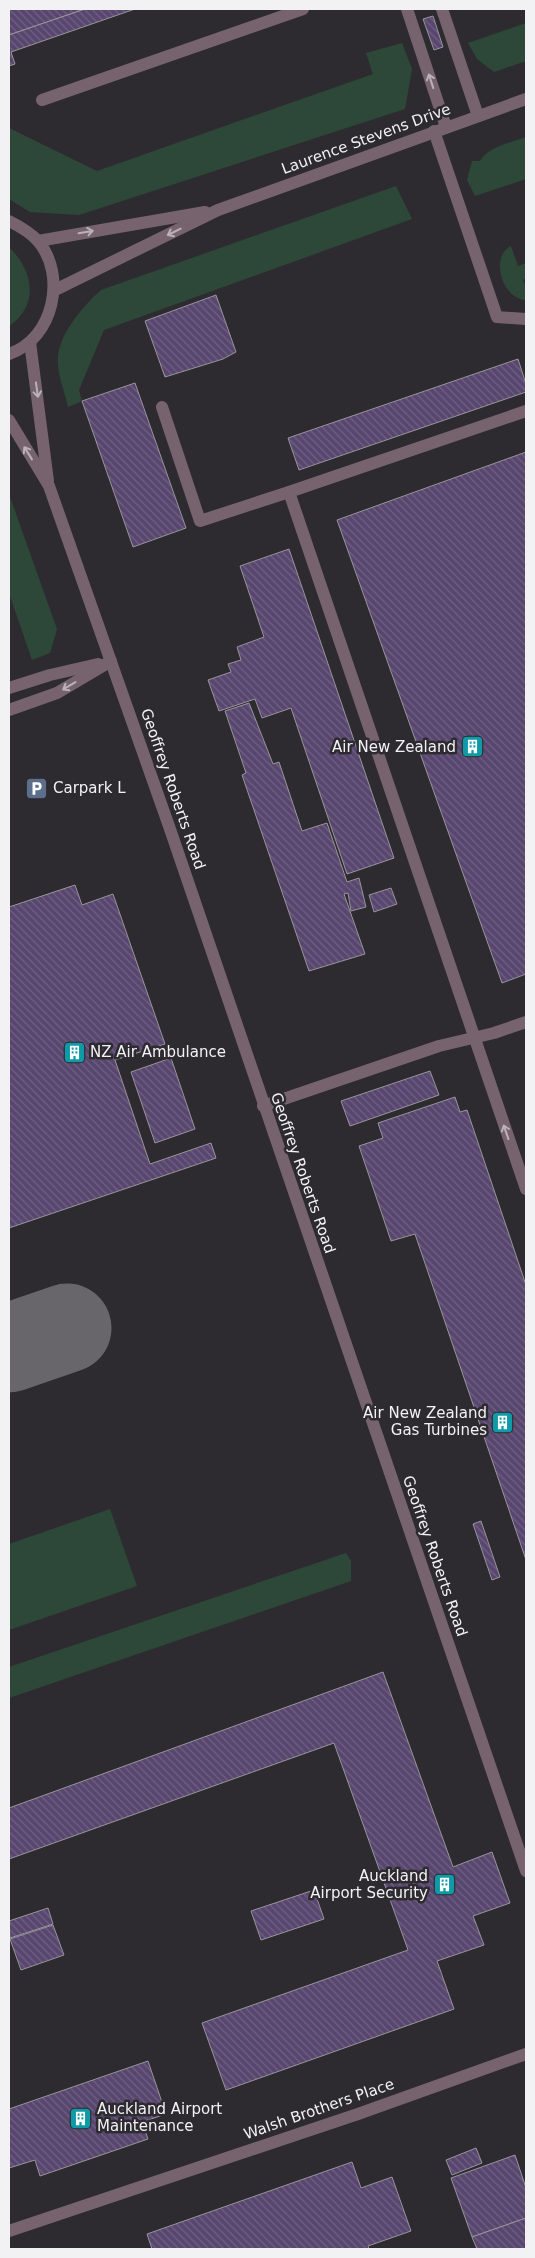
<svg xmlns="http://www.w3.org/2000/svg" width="535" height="2258" font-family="'DejaVu Sans',sans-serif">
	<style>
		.grass { fill: #2d4839 }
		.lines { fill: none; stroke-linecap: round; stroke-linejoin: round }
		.taxiway { stroke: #68666a; stroke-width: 89 }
		.building { fill: url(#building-back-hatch); stroke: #97959b }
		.service { stroke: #77636e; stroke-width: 12 }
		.minor { stroke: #77636e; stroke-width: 12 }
		.oneway { stroke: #bbb1b8 }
		.labels { text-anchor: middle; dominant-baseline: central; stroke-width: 5; stroke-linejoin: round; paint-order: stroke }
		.street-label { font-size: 15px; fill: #f2f1f4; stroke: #2d2b30 }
		.poi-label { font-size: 15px; fill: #f2f1f4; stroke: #2d2b30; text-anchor: end }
	</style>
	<defs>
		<pattern id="building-back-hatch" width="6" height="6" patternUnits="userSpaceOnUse" patternTransform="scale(1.25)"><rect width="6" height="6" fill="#58466e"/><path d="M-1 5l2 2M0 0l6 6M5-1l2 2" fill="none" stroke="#706183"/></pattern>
	</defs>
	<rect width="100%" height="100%" fill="#2d2b30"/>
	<g class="grass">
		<polygon points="526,23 526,61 494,72 477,59 468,43"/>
		<polygon points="402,43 412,69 405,109 79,215 30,212 9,199 9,128 97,171 373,74 366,53"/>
		<path d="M526,137V179L475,196L467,180L472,161H480C489,146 510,143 526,137Z"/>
		<path d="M396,186L412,219L104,330L79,390L82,401L68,407C65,393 59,379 58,365C55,338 82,307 101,290Z"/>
		<path d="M511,246L518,266L526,263V278L523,280L526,288V300C503,300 489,257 511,246Z"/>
		<path d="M9,247C33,270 40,305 9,326Z"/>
		<polygon points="9,494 57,629 50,653 32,660 9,593"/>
		<polygon points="110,1509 137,1586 9,1630 9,1544"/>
		<polygon points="346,1553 351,1561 351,1581 9,1698 9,1667"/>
	</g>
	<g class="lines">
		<polyline class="taxiway" points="9,1348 67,1328"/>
	</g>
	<g class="building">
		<polygon points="9,9 85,9 9,35"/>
		<polygon points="85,9 135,9 11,52 15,64 9,66 9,35"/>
		<polygon points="433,16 443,47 434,50 423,19"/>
		<polygon points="216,295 236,352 223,359 165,377 145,321"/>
		<polygon points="518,359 526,384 526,392 299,470 288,438"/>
		<polygon points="135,383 186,528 133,547 82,401"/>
		<polygon points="526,452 526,974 502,983 337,520"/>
		<polygon points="289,549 394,858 347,874 291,708 262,718 255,699 219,711 208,680 231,672 228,664 241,660 237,647 264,637 240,566"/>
		<polygon points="249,703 273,764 279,762 302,831 327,823 347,882 359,878 366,907 351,911 348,893 344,894 365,954 309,971 242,775 246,773 225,711"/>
		<polygon points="75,885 82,905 113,894 165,1044 115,1060 150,1164 211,1143 216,1158 9,1228 9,907"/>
		<polygon points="391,888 397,904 374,912 369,895"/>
		<polygon points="171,1058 195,1129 155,1143 131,1072"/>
		<polygon points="430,1071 439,1095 350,1126 341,1101"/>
		<polygon points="455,1097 460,1112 467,1110 526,1285 526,1560 415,1234 391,1241 359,1146 383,1138 378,1123"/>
		<polygon points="481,1521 500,1577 492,1580 473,1524"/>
		<polygon points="383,1672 453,1867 492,1852 510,1903 473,1916 484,1945 437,1961 454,2009 226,2090 202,2023 408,1950 334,1743 9,1859 9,1808"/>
		<polygon points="314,1890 324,1919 261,1940 251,1911"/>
		<polygon points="48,1908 53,1924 10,1938 9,1921"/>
		<polygon points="53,1925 64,1955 21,1970 10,1939"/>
		<polygon points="148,2061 166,2114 142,2122 148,2139 40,2176 35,2160 9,2168 9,2109"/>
		<polygon points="476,2148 482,2163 452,2175 446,2160"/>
		<polygon points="515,2155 526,2188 526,2218 472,2237 451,2178"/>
		<polygon points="352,2162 361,2188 392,2177 411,2231 368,2246 369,2249 152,2249 147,2234"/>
		<polygon points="526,2218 526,2249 477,2249 472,2237"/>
	</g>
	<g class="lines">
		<g class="service">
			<polyline points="407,9 446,127"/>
			<polyline points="442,9 478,116"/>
			<polyline points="42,100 303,9"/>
			<polyline points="434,131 497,317 526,319"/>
			<polyline points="162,407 200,521 289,492"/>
			<polyline points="526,411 289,492 526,1189"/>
			<polyline points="9,688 50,675 98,664"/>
			<polyline points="9,710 57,693 111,661"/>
			<polyline points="263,1106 439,1046 494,1033 526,1022"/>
		</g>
		<g class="minor">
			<path d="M9,221C19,226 30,232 38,241C67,275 54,339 9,354"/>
			<polyline points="38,241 205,212"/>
			<polyline points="55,290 218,210 526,99"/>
			<polyline points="30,342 48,481"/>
			<polyline points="9,420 49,486 170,829 526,1871"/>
			<polyline points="9,2231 358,2114 526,2054"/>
		</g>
	</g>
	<defs><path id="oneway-shaft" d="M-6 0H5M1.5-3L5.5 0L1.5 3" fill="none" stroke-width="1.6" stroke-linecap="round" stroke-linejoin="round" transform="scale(1.25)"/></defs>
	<g class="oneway">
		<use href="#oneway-shaft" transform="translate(431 81) rotate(-108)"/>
		<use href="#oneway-shaft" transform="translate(86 232) rotate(-10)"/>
		<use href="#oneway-shaft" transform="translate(174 232) rotate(154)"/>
		<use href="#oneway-shaft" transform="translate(37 390) rotate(82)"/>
		<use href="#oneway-shaft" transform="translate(28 453) rotate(-122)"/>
		<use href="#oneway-shaft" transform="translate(69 686) rotate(149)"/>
		<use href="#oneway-shaft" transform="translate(506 1132) rotate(-109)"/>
	</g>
	<defs>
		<symbol id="building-square" viewBox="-11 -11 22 22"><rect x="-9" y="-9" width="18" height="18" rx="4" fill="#0f9aa8" stroke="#2d2b30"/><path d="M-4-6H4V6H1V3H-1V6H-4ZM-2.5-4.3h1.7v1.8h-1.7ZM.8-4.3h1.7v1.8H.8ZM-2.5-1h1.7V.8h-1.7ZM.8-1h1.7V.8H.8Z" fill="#fff"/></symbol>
		<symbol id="parking-square" viewBox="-11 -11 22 22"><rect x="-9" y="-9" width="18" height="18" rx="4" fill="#5c6f8a" stroke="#2d2b30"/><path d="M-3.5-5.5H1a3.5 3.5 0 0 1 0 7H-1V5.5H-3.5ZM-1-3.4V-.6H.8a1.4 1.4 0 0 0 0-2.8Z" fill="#fff"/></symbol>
	</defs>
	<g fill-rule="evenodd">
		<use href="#building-square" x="460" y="734" width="25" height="25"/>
		<use href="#parking-square" x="24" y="776" width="25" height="25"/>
		<use href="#building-square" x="62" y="1040" width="25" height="25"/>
		<use href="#building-square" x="490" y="1410" width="25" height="25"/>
		<use href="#building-square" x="432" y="1872" width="25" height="25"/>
		<use href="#building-square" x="68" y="2106" width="25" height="25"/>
	</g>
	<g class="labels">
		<g class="street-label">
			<text transform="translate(366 139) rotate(-20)">Laurence Stevens Drive</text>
			<text transform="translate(173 789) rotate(71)">Geoffrey Roberts Road</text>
			<text transform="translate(303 1173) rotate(71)">Geoffrey Roberts Road</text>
			<text transform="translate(435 1556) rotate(71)">Geoffrey Roberts Road</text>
			<text transform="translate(319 2109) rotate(-19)">Walsh Brothers Place</text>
		</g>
		<g class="poi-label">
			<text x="456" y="747">Air New Zealand</text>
			<text x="53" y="788" text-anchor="start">Carpark L</text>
			<text x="90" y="1052" text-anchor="start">NZ Air Ambulance</text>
			<text x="487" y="1413">Air New Zealand<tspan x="487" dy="17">Gas Turbines</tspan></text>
			<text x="428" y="1876">Auckland<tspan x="428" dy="17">Airport Security</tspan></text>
			<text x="97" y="2109" text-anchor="start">Auckland Airport<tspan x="97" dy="17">Maintenance</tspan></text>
		</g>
	</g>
	<rect width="535" height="2258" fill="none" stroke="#f2f1f4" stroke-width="20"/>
</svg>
